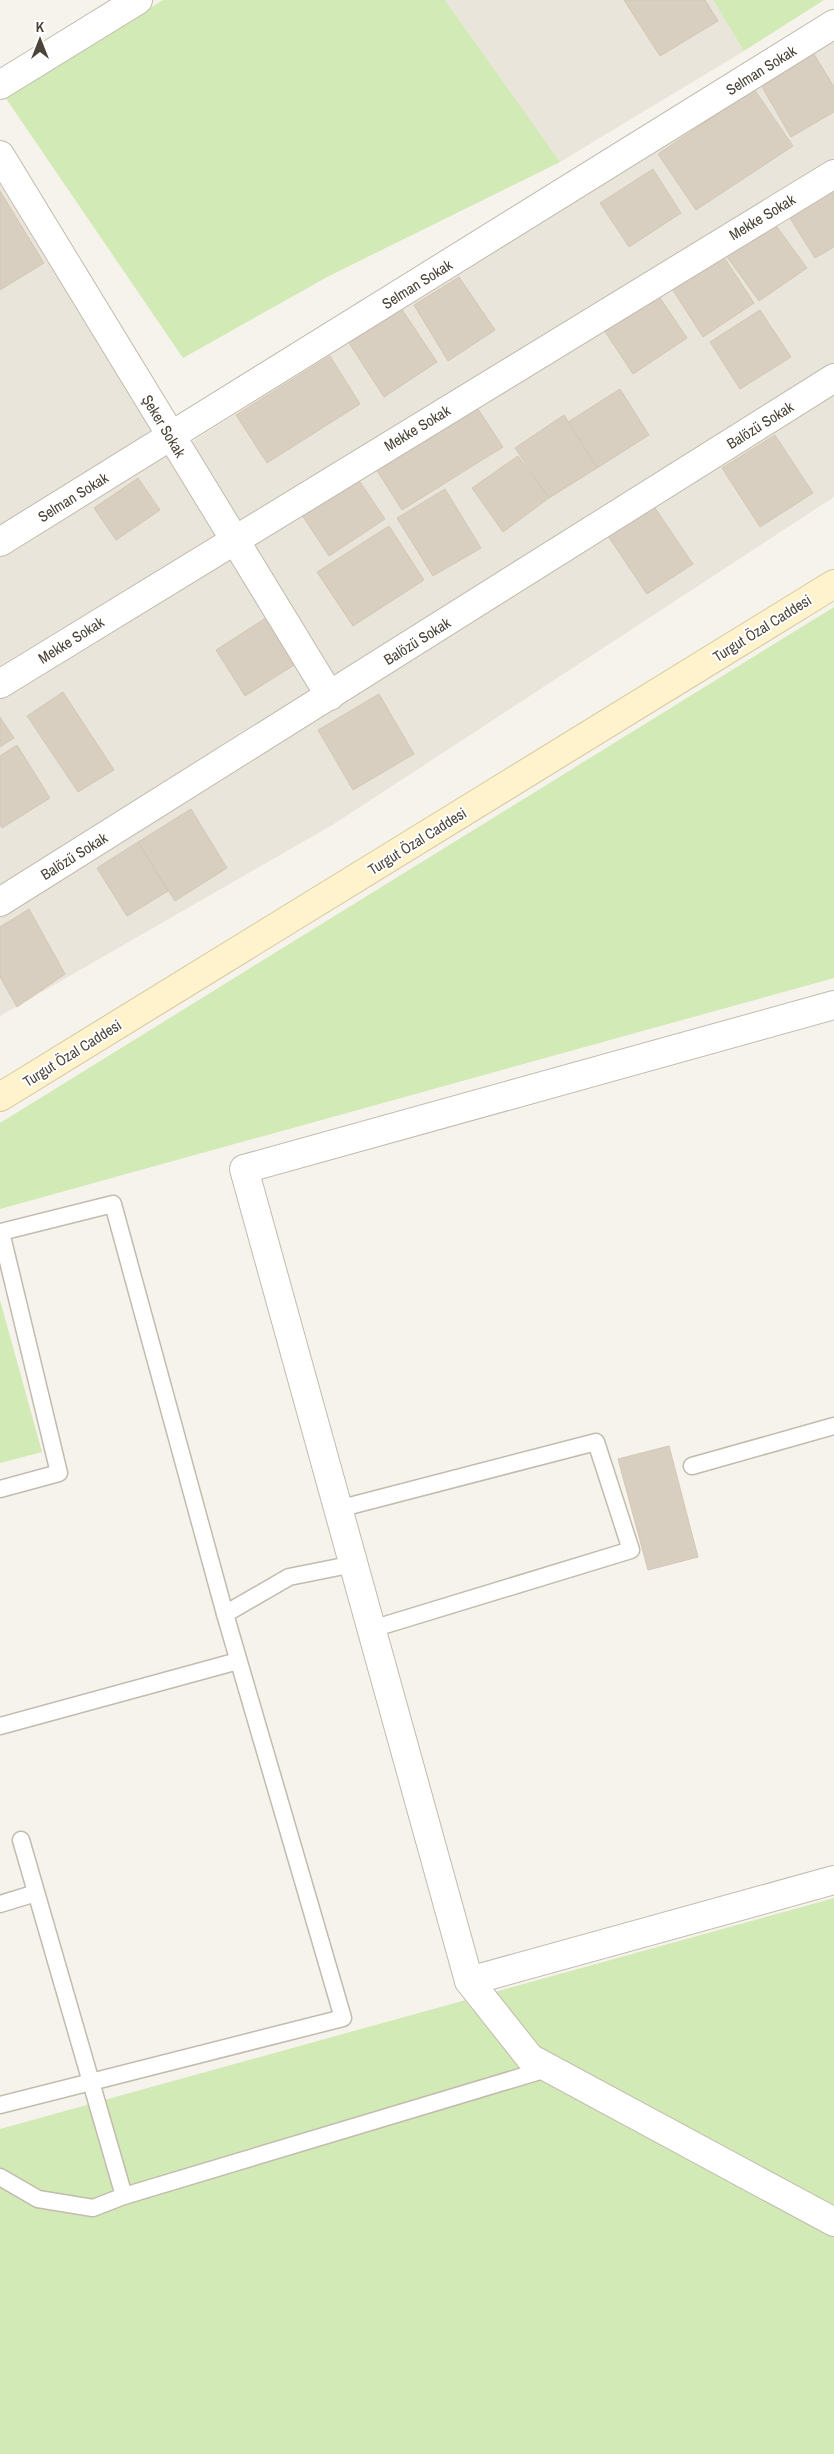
<svg xmlns="http://www.w3.org/2000/svg" width="834" height="2454" font-family="'Archivo Narrow',sans-serif">
	<style>
		.residential { fill: #eae5da }
		.green { fill: #d2eab5 }
		.building { fill: #d8cfc1; stroke: #d3c7b4 }
		.lines { fill: none; stroke-linecap: round; stroke-linejoin: round }
		.lane-casing { stroke: #c2bbae; stroke-width: 19 }
		.street-casing { stroke: #c2bbae; stroke-width: 30 }
		.secondary-casing { stroke: #d6c79b; stroke-width: 30 }
		.lane { stroke: #fff; stroke-width: 16 }
		.street { stroke: #fff; stroke-width: 28 }
		.secondary { stroke: #fff3cd; stroke-width: 28 }
		.labels { text-anchor: middle; dominant-baseline: central; stroke-width: 4; stroke-linejoin: round; paint-order: stroke }
		.street-label { font-size: 15px; fill: #4b4439; stroke: #fff }
	</style>
	<rect width="100%" height="100%" fill="#f6f3ec"/>
	<g class="residential">
		<polygon points="445,0 713,0 744,51 560,162"/>
		<polygon points="834,34 834,497 334,824 0,1016 0,175 185,446"/>
	</g>
	<g class="green">
		<polygon points="163,0 445,0 560,162 329,276 183,358 5,97"/>
		<polygon points="713,0 824,0 744,51"/>
		<polygon points="834,607 834,978 0,1209 0,1123"/>
		<polygon points="0,1300 42,1452 0,1463"/>
		<polygon points="834,1898 834,2454 0,2454 0,2129"/>
	</g>
	<g class="building">
		<polygon points="624,0 705,0 718,21 660,56"/>
		<polygon points="811,49 834,87 834,112 791,137 758,80"/>
		<polygon points="754,89 793,146 696,210 658,154"/>
		<polygon points="653,169 681,213 629,247 600,203"/>
		<polygon points="834,186 834,247 815,258 788,215"/>
		<polygon points="0,191 44,263 0,290"/>
		<polygon points="769,216 807,268 759,301 722,250"/>
		<polygon points="720,251 754,303 703,337 669,284"/>
		<polygon points="459,277 495,330 448,361 414,305"/>
		<polygon points="652,286 687,338 633,374 598,321"/>
		<polygon points="401,308 437,362 384,397 349,343"/>
		<polygon points="760,310 791,357 740,389 710,342"/>
		<polygon points="330,356 360,404 267,463 236,415"/>
		<polygon points="620,389 649,435 597,468 568,422"/>
		<polygon points="476,406 503,447 402,510 376,469"/>
		<polygon points="564,415 597,468 549,498 515,448"/>
		<polygon points="775,435 813,493 760,527 722,468"/>
		<polygon points="518,456 549,498 503,532 472,488"/>
		<polygon points="356,476 385,519 329,556 300,512"/>
		<polygon points="138,478 160,510 116,540 94,508"/>
		<polygon points="445,489 481,548 433,576 397,518"/>
		<polygon points="651,502 693,564 647,594 606,533"/>
		<polygon points="389,526 424,580 353,626 317,572"/>
		<polygon points="269,616 299,662 245,696 216,650"/>
		<polygon points="63,692 114,770 78,792 27,716"/>
		<polygon points="379,694 414,754 353,790 318,730"/>
		<polygon points="0,717 14,738 0,747"/>
		<polygon points="17,745 50,798 2,828 0,825 0,756"/>
		<polygon points="191,809 227,868 175,901 138,842"/>
		<polygon points="138,842 168,891 127,916 97,868"/>
		<polygon points="29,909 65,974 17,1007 0,977 0,927"/>
		<polygon points="669,1446 698,1557 648,1570 618,1459"/>
	</g>
	<g class="lines">
		<defs>
			<g id="lane">
				<polyline points="692,1466 834,1426"/>
				<polyline points="0,1489 59,1473 1,1232 113,1204 225,1614 289,1577 354,1564"/>
				<polyline points="338,1509 596,1442 631,1550 372,1629"/>
				<polyline points="0,1726 238,1661"/>
				<polyline points="21,1840 91,2082 343,2018 225,1614"/>
				<polyline points="0,1904 36,1893"/>
				<polyline points="0,2105 91,2082 124,2196 93,2208 38,2199 0,2177"/>
				<polyline points="124,2196 550,2068"/>
			</g>
			<g id="street">
				<polyline points="0,85 138,0"/>
				<polyline points="0,155 330,696"/>
				<polyline points="0,542 834,24"/>
				<polyline points="0,684 834,174"/>
				<polyline points="0,902 834,378"/>
				<polyline points="834,1005 244,1169 469,1981 530,2058 834,2222"/>
				<polyline points="469,1981 834,1880"/>
			</g>
			<polyline id="secondary" points="0,1097 834,584"/>
		</defs>
		<use href="#lane" class="lane-casing"/>
		<use href="#street" class="street-casing"/>
		<use href="#secondary" class="secondary-casing"/>
		<use href="#lane" class="lane"/>
		<use href="#street" class="street"/>
		<use href="#secondary" class="secondary"/>
	</g>
	<g class="labels">
		<g class="street-label">
			<text transform="translate(761 70) rotate(-32)">Selman Sokak</text>
			<text transform="translate(762 217) rotate(-31)">Mekke Sokak</text>
			<text transform="translate(417 284) rotate(-32)">Selman Sokak</text>
			<text transform="translate(760 425) rotate(-32)">Balözü Sokak</text>
			<text transform="translate(164 426) rotate(59)">Şeker Sokak</text>
			<text transform="translate(417 428) rotate(-31)">Mekke Sokak</text>
			<text transform="translate(73 497) rotate(-32)">Selman Sokak</text>
			<text transform="translate(762 628) rotate(-32)">Turgut Özal Caddesi</text>
			<text transform="translate(71 640) rotate(-32)">Mekke Sokak</text>
			<text transform="translate(417 641) rotate(-32)">Balözü Sokak</text>
			<text transform="translate(417 841) rotate(-32)">Turgut Özal Caddesi</text>
			<text transform="translate(74 856) rotate(-32)">Balözü Sokak</text>
			<text transform="translate(72 1053) rotate(-32)">Turgut Özal Caddesi</text>
		</g>
	</g>
	<g transform="translate(40 40)" stroke="#ffffff" stroke-width="4" paint-order="stroke">
	<path d="M0-4L9 19L0 12L-9 19Z" fill="#4b4439"/>
	<text y="-8" font-size="14" font-weight="bold" text-anchor="middle" fill="#4b4439">K</text>
	</g>
</svg>
